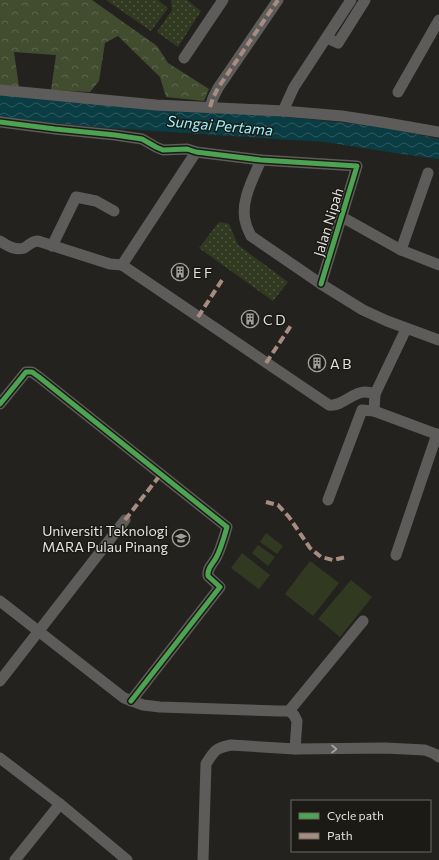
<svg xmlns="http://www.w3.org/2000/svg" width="439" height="860" font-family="Commissioner,sans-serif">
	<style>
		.grass { fill: url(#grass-dots) }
		.forest { fill: url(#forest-crowns) }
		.pitch { fill: #313a20 }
		.water { fill: url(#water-waves) }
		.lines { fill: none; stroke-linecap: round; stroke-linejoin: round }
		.minor { stroke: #5e5c5b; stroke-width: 11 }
		.quiet { stroke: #a88b81; stroke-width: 4; stroke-dasharray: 8 4; stroke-linecap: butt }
		.cycleway-casing { stroke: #1c1a15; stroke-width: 8 }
		.cycleway { stroke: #4ca352; stroke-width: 5 }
		.oneway { stroke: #a8a6a4 }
		.labels { text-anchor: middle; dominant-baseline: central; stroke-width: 3; stroke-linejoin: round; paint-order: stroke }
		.street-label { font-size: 14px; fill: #e4e2df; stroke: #1c1a15 }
		.poi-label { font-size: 14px; fill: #e4e2df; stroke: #1c1a15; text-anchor: start }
		.water-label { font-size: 15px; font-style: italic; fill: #9bf1ff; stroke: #1c1a15 }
	</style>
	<defs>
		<pattern id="grass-dots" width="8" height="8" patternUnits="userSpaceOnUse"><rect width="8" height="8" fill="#313a20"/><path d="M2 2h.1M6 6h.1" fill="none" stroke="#4f5640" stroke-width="1.8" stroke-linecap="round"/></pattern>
		<pattern id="forest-crowns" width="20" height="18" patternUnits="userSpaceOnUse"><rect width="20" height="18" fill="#424d2f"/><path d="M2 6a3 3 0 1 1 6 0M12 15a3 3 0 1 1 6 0" fill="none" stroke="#5d664d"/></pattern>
		<pattern id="water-waves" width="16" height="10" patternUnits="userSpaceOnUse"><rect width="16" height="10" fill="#0a3c43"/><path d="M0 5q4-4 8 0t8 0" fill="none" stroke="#2e585e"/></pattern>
	</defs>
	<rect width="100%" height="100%" fill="#24221f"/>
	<g class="grass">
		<polygon points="106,0 158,0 168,8 151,31"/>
		<polygon points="171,0 187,0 201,11 178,47 157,32 172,10"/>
		<polygon points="219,222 229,224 238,245 288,282 273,301 199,248"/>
	</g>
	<polygon class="forest" points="0,0 92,0 157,46 168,63 209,89 204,101 166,97 160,77 118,36 105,43 99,81 90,92 51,90 56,55 14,52 19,87 0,85"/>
	<g class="pitch">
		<polygon points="266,533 283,546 277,554 260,542"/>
		<polygon points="258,545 275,557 268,566 252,553"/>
		<polygon points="242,553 270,575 259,589 231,568"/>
		<polygon points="310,561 339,583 313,616 285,594"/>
		<polygon points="351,580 372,597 340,637 318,619"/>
	</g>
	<polygon class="water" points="0,95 286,117 357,124 383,127 439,139 439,159 395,153 325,142 108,128 0,118"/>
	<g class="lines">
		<g class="minor">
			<polyline points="327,38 338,43 365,0"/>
			<polyline points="184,58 223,0"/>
			<polyline points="0,90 156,105 283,111 342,116 381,122 439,132"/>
			<polyline points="398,92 439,20"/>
			<polyline points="210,107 213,98 218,88 278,0"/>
			<polyline points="283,111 294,87 351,0"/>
			<polyline points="0,122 55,129 115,135 142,139 156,147 163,150 187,149 196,152 261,160 357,166 321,284"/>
			<path d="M196,152L122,265L329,405C342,407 352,392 365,392C368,392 372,393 375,394"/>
			<path d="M261,160C253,179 239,203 246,224C247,228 249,232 251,236L321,284L363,310L387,321L439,340"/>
			<polyline points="342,217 401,250 439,265"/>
			<path d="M0,241C7,245 15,251 24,248C31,244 30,242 38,241L110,264L122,265"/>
			<polyline points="52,246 76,197 96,201 114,211"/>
			<polyline points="401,250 428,173"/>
			<path d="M0,404L26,372H32L39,377L227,527C224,537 220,553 214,561C211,566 207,569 208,576L220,587L131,701"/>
			<polyline points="374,411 375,394 406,329"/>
			<polyline points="328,500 362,410 374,411 439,435"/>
			<polyline points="396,555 437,434"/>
			<polyline points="0,601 124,698 143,705 160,707 279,711 289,711 294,715 297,721 295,749"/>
			<polyline points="0,681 125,520"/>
			<polyline points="289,711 363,621"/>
			<polyline points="0,758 60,804 127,860"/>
			<polyline points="15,860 60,804"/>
			<path d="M203,860L206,764C214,751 215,748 231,745L295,749L385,748L425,750L435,754L439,757"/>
		</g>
		<g class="quiet">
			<polyline points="210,107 213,98 218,88 278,0"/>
			<polyline points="198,317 224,277"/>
			<polyline points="266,363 292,324"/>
			<polyline points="266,502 278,505 289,517 310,548 321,557 333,560 346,557"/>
			<polyline points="125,520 161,474"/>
		</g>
		<defs>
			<g id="cycleway">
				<polyline points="0,122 55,129 115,135 142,139 156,147 163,150 187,149 196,152 261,160 357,166 321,284"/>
				<path d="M0,404L26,372H32L39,377L227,527C224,537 220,553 214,561C211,566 207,569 208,576L220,587L131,701"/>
			</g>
		</defs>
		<use href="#cycleway" class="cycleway-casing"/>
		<use href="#cycleway" class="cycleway"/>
	</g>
	<defs><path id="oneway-chevron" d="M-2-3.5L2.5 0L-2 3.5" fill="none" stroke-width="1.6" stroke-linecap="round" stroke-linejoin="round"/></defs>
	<use class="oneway" href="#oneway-chevron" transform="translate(334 749)"/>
	<defs>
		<symbol id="building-ring" viewBox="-11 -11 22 22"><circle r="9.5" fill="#1c1a15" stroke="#a19f9c" stroke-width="1.5"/><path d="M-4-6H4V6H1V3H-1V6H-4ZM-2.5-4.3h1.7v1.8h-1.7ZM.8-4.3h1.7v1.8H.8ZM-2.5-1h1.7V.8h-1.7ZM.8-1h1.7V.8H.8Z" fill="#a19f9c"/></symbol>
		<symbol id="university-ring" viewBox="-11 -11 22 22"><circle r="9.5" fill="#1c1a15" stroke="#a19f9c" stroke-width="1.5"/><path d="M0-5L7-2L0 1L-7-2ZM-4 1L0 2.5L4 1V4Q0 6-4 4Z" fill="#a19f9c"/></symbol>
	</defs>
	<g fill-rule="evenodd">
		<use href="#building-ring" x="170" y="262" width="20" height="20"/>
		<use href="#building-ring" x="240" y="309" width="20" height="20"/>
		<use href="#building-ring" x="307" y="353" width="20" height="20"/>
		<use href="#university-ring" x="171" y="528" width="20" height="20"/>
	</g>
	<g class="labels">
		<g class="street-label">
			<text transform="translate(328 222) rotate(-73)">Jalan Nipah</text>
		</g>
		<g class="poi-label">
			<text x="193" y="272">E F</text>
			<text x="263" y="319">C D</text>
			<text x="330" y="363">A B</text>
			<text x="168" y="530" text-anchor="end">Universiti Teknologi<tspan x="168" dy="16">MARA Pulau Pinang</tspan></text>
		</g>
		<g class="water-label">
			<text transform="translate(220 125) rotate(5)">Sungai Pertama</text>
		</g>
	</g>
	<rect x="291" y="800" width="140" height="52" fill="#1c1a15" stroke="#6c6a66"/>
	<rect x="299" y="813" width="20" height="6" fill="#4ca352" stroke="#6c6a66"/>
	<text x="327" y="820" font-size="12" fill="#e4e2df">Cycle path</text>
	<rect x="299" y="833" width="20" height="6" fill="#a88b81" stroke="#6c6a66"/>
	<text x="327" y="840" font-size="12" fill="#e4e2df">Path</text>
</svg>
